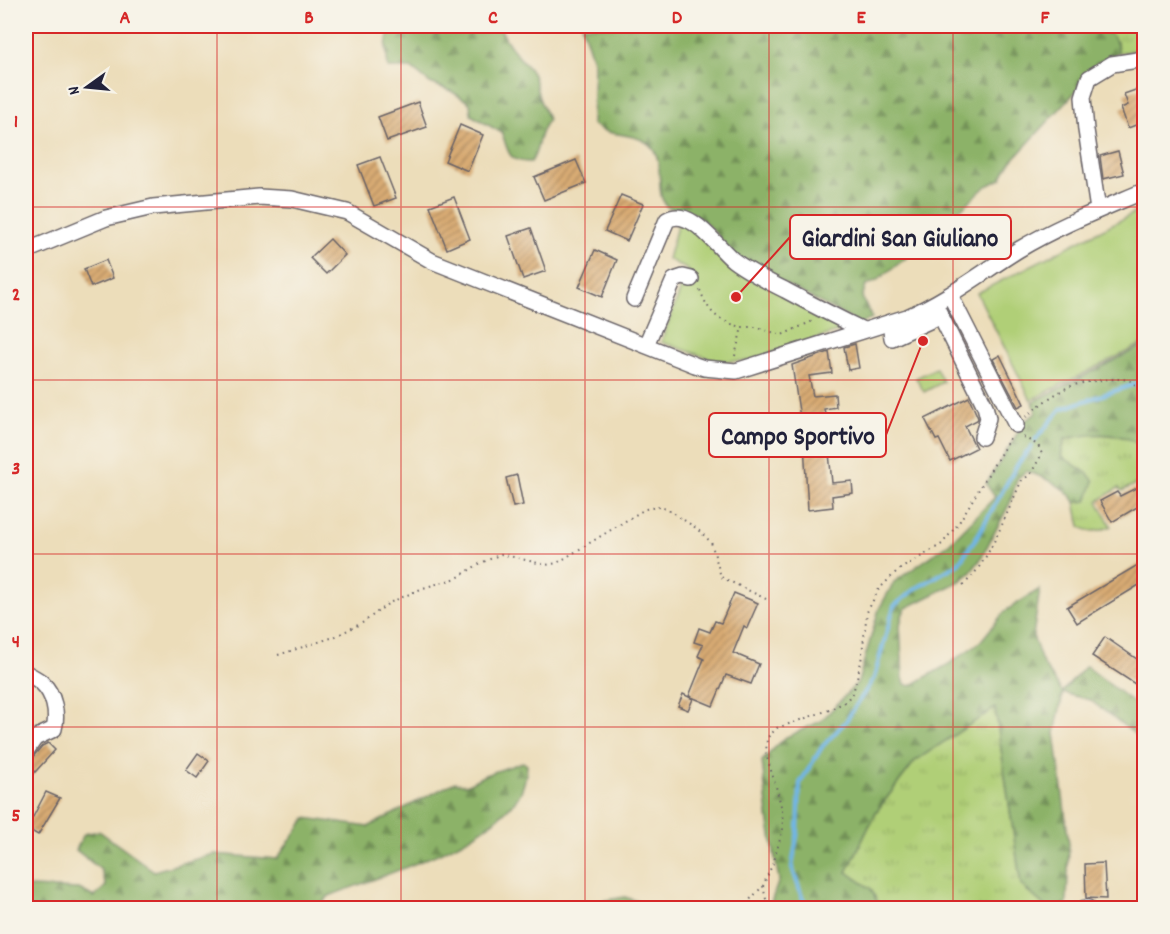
<svg xmlns="http://www.w3.org/2000/svg" width="1170" height="934" font-family="Dekko,sans-serif">
	<style>
		.grass { fill: url(#grass-tufts); stroke: #697859; stroke-width: 1.5 }
		.forest { fill: url(#forest-firs); stroke: #576a52; stroke-width: 1.5 }
		.park { fill: #b0cf77; stroke: #697859; stroke-width: 1.5 }
		.lines { fill: none; stroke-linecap: round; stroke-linejoin: round }
		.stream { stroke: #70b6e7; stroke-width: 4 }
		.building { fill: url(#building-hatch) }
		.minor-casing { stroke: #696367; stroke-width: 18 }
		.path { stroke: #696367; stroke-width: 2; stroke-dasharray: 1.5 4.5; stroke-linecap: butt }
		.minor { stroke: #fff; stroke-width: 15 }
		.grid { fill: none; stroke: #d62828; stroke-width: 1.5; stroke-opacity: 0.55 }
		.leader { fill: none; stroke: #d62828; stroke-width: 2 }
		.callout-dot { fill: #d62828; stroke: #f7f3e8; stroke-width: 2 }
		.callout { fill: #f7f3e8; stroke: #d62828; stroke-width: 2 }
		.callout-label { font-size: 26px; text-anchor: middle; font-weight: bold; fill: #22223b }
		.neatline { fill: none; stroke: #d62828; stroke-width: 2 }
		.grid-label { font-size: 20px; text-anchor: middle; font-weight: bold; fill: #d62828 }
	</style>
	<defs>
		<pattern id="grass-tufts" width="24" height="20" patternUnits="userSpaceOnUse" patternTransform="scale(1.5)"><rect width="24" height="20" fill="#b0cf77"/><path d="M3 7l-1-3M5 7V3M7 7l1-3M15 17l-1-3M17 17v-4M19 17l1-3" fill="none" stroke="#97b168"/></pattern>
		<pattern id="forest-firs" width="22" height="20" patternUnits="userSpaceOnUse" patternTransform="scale(1.5)"><rect width="22" height="20" fill="#8cb268"/><path d="M5 1l3.5 6h-7zM16 11l3.5 6h-7z" fill="#729057"/></pattern>
		<pattern id="building-hatch" width="6" height="6" patternUnits="userSpaceOnUse" patternTransform="scale(1.5)"><rect width="6" height="6" fill="#d8ab73"/><path d="M-1 1l2-2M0 6l6-6M5 7l2-2" fill="none" stroke="#af8b60"/></pattern>
	</defs>
	<rect width="100%" height="100%" fill="#f7f3e8"/>
	<filter id="ink" filterUnits="userSpaceOnUse"><feTurbulence type="fractalNoise" baseFrequency=".0167" numOctaves="2"/><feDisplacementMap in="SourceGraphic" scale="12" xChannelSelector="R" yChannelSelector="G"/><feConvolveMatrix kernelMatrix="1 2 1 2 8 2 1 2 1" color-interpolation-filters="sRGB"/></filter>
	<filter id="wash" filterUnits="userSpaceOnUse"><feTurbulence type="fractalNoise" baseFrequency=".008" numOctaves="4" result="noise"/><feDisplacementMap in="SourceGraphic" scale="24" xChannelSelector="R" yChannelSelector="G"/><feGaussianBlur stdDeviation="1.35" result="paint"/><feColorMatrix in="noise" values="0 0 0 0 0 0 0 0 0 0 0 0 0 0 0 0 0 1.4 0 .05"/><feComposite in="paint" operator="in"/></filter>
	<g filter="url(#wash)">
		<rect width="100%" height="100%" fill="#ecddba"/>
		<g class="grass">
			<polygon points="1098,26 1144,26 1144,49 1118,53 1117,42"/>
			<path d="M1087,434C1105,435 1123,434 1138,443L1144,463V480L1122,491L1118,488L1098,501L1111,526C1101,531 1089,534 1080,526L1075,502L1087,501L1061,456L1065,440Z"/>
			<polygon points="995,707 1021,885 1047,908 880,908 871,889 847,872 876,812 915,761"/>
		</g>
		<g class="forest">
			<path d="M390,26H500C505,43 519,56 530,70C536,78 536,88 539,98C542,106 546,112 548,120C535,138 541,147 531,162C508,163 508,151 502,133L471,115L470,103L451,91L430,83L411,68H388L386,46Z"/>
			<path d="M582,26H1098C1111,34 1117,36 1118,53L1097,63L1089,70L1079,88L1010,163L1001,179L985,187L915,251L876,281L866,286L862,297L872,318L860,324L737,258L711,228L693,213L667,207C665,203 661,199 661,195C658,178 663,152 646,142C628,131 609,138 592,124L594,64Z"/>
			<path d="M1144,345V463L1138,444C1117,430 1089,434 1065,439L1061,456L1087,473L1094,481L1087,501L1075,502C1068,488 1042,476 1026,471L1017,479L1010,503L980,560L970,573L960,581L906,608L903,613L900,625L903,678L905,684L910,686L947,665L980,642L1005,611L1040,589L1033,636L1042,662L1062,692L1086,666L1144,711V741L1090,700L1063,693L1055,733L1069,844L1067,900L1065,908H1047L1021,885L995,708L915,761L876,812L847,872L871,889L880,908H769L779,880L769,824L762,761L784,738L821,721L858,682L879,609L894,582L950,543L995,497L986,484L1025,421L1036,413L1033,402Z"/>
			<path d="M523,762L527,765C526,777 524,790 516,800C475,849 388,873 329,896L318,908H26V890L30,887L79,889L94,897L106,886L101,870L76,850L84,834L99,831L154,871L214,854L277,859L306,818L368,827L455,782L466,785L485,775Z"/>
			<polygon points="625,897 656,908 499,908 535,905 584,904"/>
		</g>
		<g class="park">
			<polygon points="1144,208 1144,343 1031,400 977,293"/>
			<polygon points="679,219 712,243 852,327 747,361 717,361 661,342 688,270 668,259"/>
			<polygon points="936,368 943,382 924,392 916,378"/>
		</g>
		<g class="lines">
			<g class="stream">
				<polyline points="1035,440 1061,409 1144,381"/>
				<polyline points="809,908 802,897 792,867 798,830 800,783 822,747 846,721 874,678 894,606 915,589 958,564 978,535 1017,465 1032,446"/>
			</g>
		</g>
		<g id="blocks">
			<g class="building">
				<polygon points="1144,87 1144,122 1128,128 1121,108 1128,105 1124,94"/>
				<polygon points="418,102 427,127 387,141 378,117"/>
				<polygon points="460,125 483,135 468,171 445,161"/>
				<polygon points="1118,151 1124,174 1103,179 1100,156"/>
				<polygon points="380,157 396,198 374,206 358,165"/>
				<polygon points="576,160 586,183 544,200 534,177"/>
				<polygon points="621,195 643,204 627,241 605,231"/>
				<polygon points="454,197 470,239 447,249 430,206"/>
				<polygon points="531,228 546,271 523,279 508,236"/>
				<polygon points="330,239 345,255 326,274 310,258"/>
				<polygon points="595,250 617,260 602,297 579,287"/>
				<polygon points="106,260 113,278 91,287 84,269"/>
				<polygon points="855,344 859,368 848,370 844,347"/>
				<polygon points="829,352 832,373 809,376 813,396 835,394 836,407 824,409 831,442 828,443 832,483 852,481 853,493 832,496 833,507 808,510 804,444 792,365"/>
				<polygon points="1000,355 1024,404 1018,407 993,359"/>
				<polygon points="969,397 978,418 977,420 965,426 976,448 950,461 939,439 936,440 925,419"/>
				<polygon points="517,475 523,505 513,507 506,478"/>
				<polygon points="1144,484 1144,503 1112,522 1100,501 1117,492 1120,496"/>
				<polygon points="1141,563 1144,568 1144,582 1077,623 1067,607"/>
				<polygon points="734,593 758,603 747,628 744,626 733,653 759,664 751,684 726,675 713,706 689,696 704,659 698,656 703,645 694,642 699,628 710,632 715,621 721,623"/>
				<polygon points="1105,637 1144,664 1144,677 1138,686 1092,656"/>
				<polygon points="683,694 693,699 688,710 678,706"/>
				<polygon points="48,743 55,750 26,782 26,761 31,759 42,746"/>
				<polygon points="198,753 209,761 197,778 186,770"/>
				<polygon points="46,792 60,798 38,835 26,828 26,812 33,817"/>
				<polygon points="1104,863 1106,899 1086,898 1085,864"/>
			</g>
		</g>
	</g>
	<g filter="url(#ink)">
		<use href="#blocks" fill-opacity="0" stroke="#696367" stroke-width="1.5"/>
		<g class="lines">
			<defs>
				<g id="minor">
					<polyline points="1098,210 1086,130 1083,97 1089,78 1112,64 1144,59"/>
					<path d="M26,251L106,218L153,207L259,197L292,199L347,212L432,261L695,365L704,368L736,371L907,317C947,300 981,273 1018,250C1058,226 1102,209 1144,191"/>
					<polyline points="950,295 1016,425"/>
					<path d="M634,299L667,220C690,206 717,247 733,260C749,272 767,281 785,290C811,304 836,317 863,330"/>
					<polyline points="935,304 985,406 988,418 982,437"/>
					<polyline points="890,322 892,338 940,316"/>
					<polyline points="646,345 674,280 683,277 691,279"/>
					<path d="M26,673C31,676 38,679 42,683C54,694 58,714 54,729L35,738L26,751"/>
					<polyline points="1085,908 1088,908"/>
				</g>
			</defs>
			<use href="#minor" class="minor-casing"/>
			<g class="path">
				<path d="M700,290C709,313 717,321 742,327"/>
				<polyline points="735,356 742,327 755,327 782,335 815,320"/>
				<path d="M1026,417C1037,406 1059,390 1074,385C1085,382 1120,376 1131,381C1136,384 1139,391 1144,394"/>
				<path d="M963,585C989,564 1007,511 1022,480L1030,475L1042,454L1038,445L1021,436"/>
				<polyline points="278,655 334,637 364,622 389,603 423,588 457,578 479,564 501,554 546,565 557,563 645,509 657,507 667,509 696,528 711,542 721,577 766,599"/>
				<polyline points="763,886 768,908"/>
				<polyline points="573,908 671,905 676,908"/>
				<polyline points="742,908 763,886 773,863 783,829 782,810 777,790 766,754 767,738 777,728 829,710 845,702 853,693 861,662 867,612 879,589 897,571 942,544 958,524 1010,438"/>
			</g>
			<use href="#minor" class="minor"/>
		</g>
	</g>
	<path class="grid" d="M217,26V908M401,26V908M585,26V908M769,26V908M953,26V908M26,207H1144M26,380H1144M26,554H1144M26,727H1144"/>
	<path class="leader" d="M736 297L790 237M923 341L886 435"/>
	<g class="callout-dot">
		<circle cx="736" cy="297" r="6"/>
		<circle cx="923" cy="341" r="6"/>
	</g>
	<g class="callout">
		<rect x="790" y="215" width="221" height="44" rx="6"/>
		<rect x="709" y="413" width="177" height="44" rx="6"/>
	</g>
	<g class="callout-label">
		<text x="900" y="246">Giardini San Giuliano</text>
		<text x="798" y="444">Campo Sportivo</text>
	</g>
	<rect width="1170" height="934" fill="none" stroke="#f7f3e8" stroke-width="66"/>
	<g transform="translate(87 87) rotate(255)" stroke="#f7f3e8" stroke-width="4.5" paint-order="stroke">
	<path d="M0-4.5L10 22L0 15L-10 22Z" fill="#22223b"/>
	<text y="-9" font-size="16" font-weight="bold" text-anchor="middle" fill="#22223b">N</text>
	</g>
	<rect x="33" y="33" width="1104" height="868" class="neatline"/>
	<g class="grid-label">
		<text x="125" y="23">A</text>
		<text x="309" y="23">B</text>
		<text x="493" y="23">C</text>
		<text x="677" y="23">D</text>
		<text x="861" y="23">E</text>
		<text x="1045" y="23">F</text>
		<text x="16" y="127">1</text>
		<text x="16" y="300">2</text>
		<text x="16" y="474">3</text>
		<text x="16" y="647">4</text>
		<text x="16" y="821">5</text>
	</g>
</svg>
